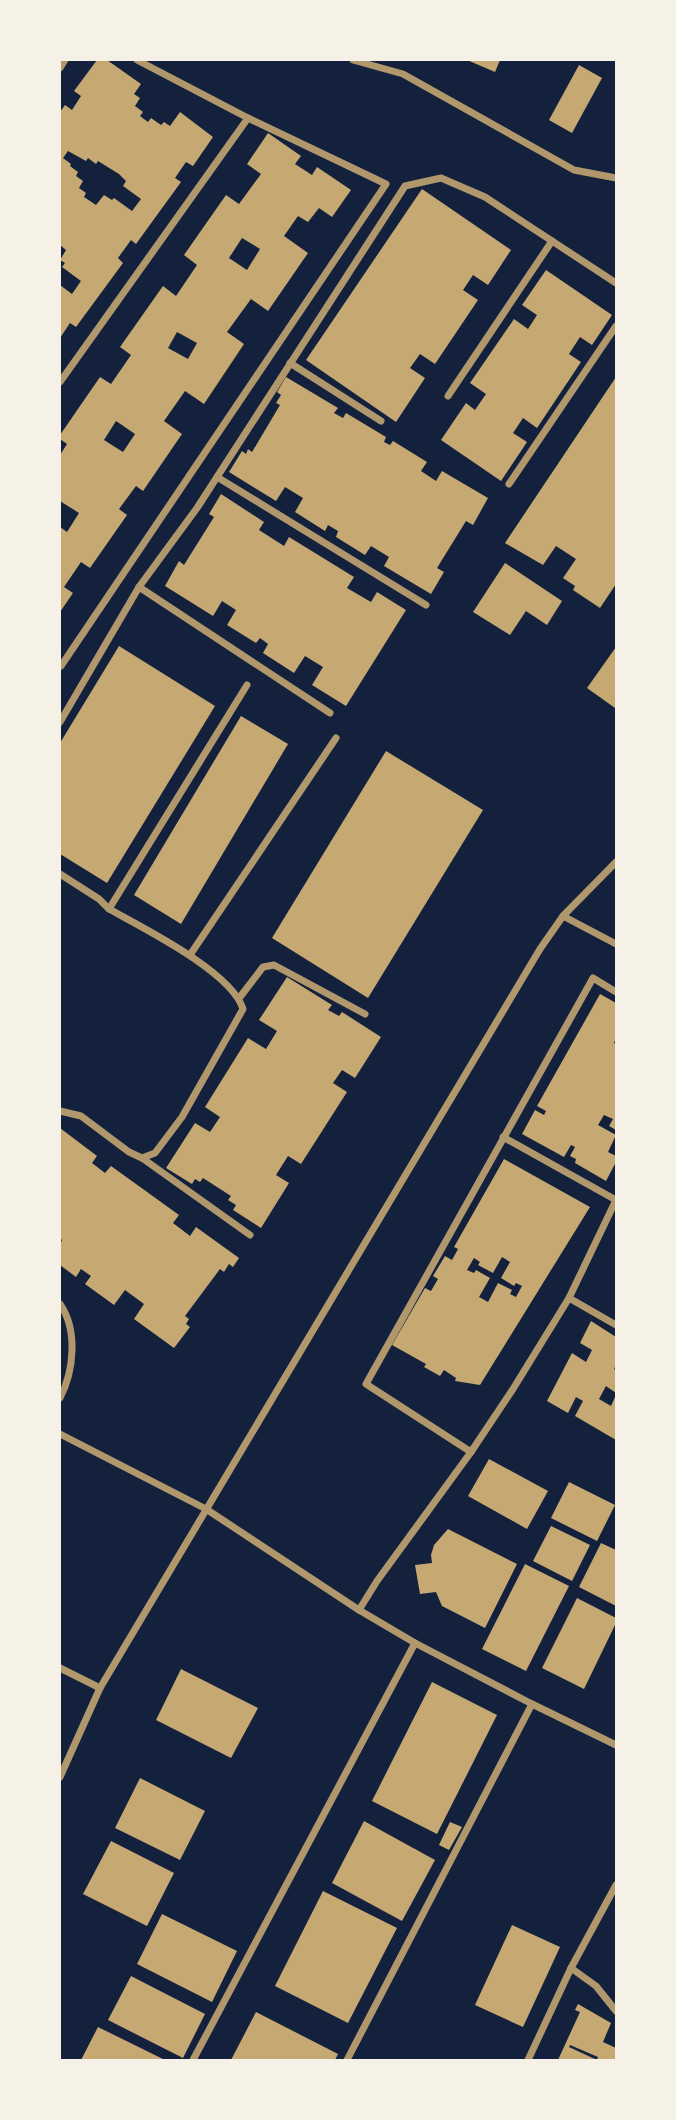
<svg xmlns="http://www.w3.org/2000/svg" width="676" height="2120" font-family="'Roboto Condensed',sans-serif">
	<style>
		.building { fill: #c6a872; fill-rule: evenodd }
		.lines { fill: none; stroke-linecap: round; stroke-linejoin: round }
		.minor { stroke: #b1986c; stroke-width: 7 }
	</style>
	<rect width="100%" height="100%" fill="#14213d"/>
	<g class="building">
		<path d="M97,60H107L141,84L134,94L140,98L135,106L143,112L140,116L148,122L151,118L161,125L164,122L170,126L180,112L213,137L193,166L186,162L175,178L181,182L136,244L131,240L118,258L123,263L76,327L70,323L60,338V285L72,294L81,281L62,267L65,263L60,260L66,250L60,245V112L65,105L72,110L81,96L74,91ZM68,151L86,161L88,158L96,164L98,161L119,174L126,181L123,186L141,199L132,211L114,198L112,200L104,195L96,205L84,197L86,193L79,188L83,181L76,176L78,172L70,166L71,164L63,158Z"/>
		<polygon points="467,60 500,60 495,72"/>
		<polygon points="579,65 602,78 572,133 549,120"/>
		<path d="M268,133L301,156L295,164L312,175L317,167L351,190L332,217L319,208L308,222L298,216L284,236L308,253L268,311L251,299L227,332L244,344L204,404L185,391L164,421L182,434L143,491L136,486L119,509L127,515L90,568L81,562L64,587L73,593L60,612V527L67,532L79,513L60,501V455L67,444L60,439V435L100,377L111,384L131,355L120,347L163,286L176,296L197,265L184,255L226,195L239,204L261,174L247,164ZM242,238L260,249L247,270L229,258ZM177,332L197,343L188,359L168,348ZM116,421L135,434L123,452L104,440Z"/>
		<polygon points="422,189 511,250 488,285 473,275 463,290 478,300 435,364 420,354 410,368 425,378 396,422 306,360"/>
		<polygon points="546,270 612,315 592,345 580,337 569,354 581,362 537,428 523,418 513,433 527,442 501,481 441,440 466,403 475,410 486,394 470,383 514,319 528,329 537,315 522,305"/>
		<polygon points="286,377 338,408 334,413 343,418 346,413 386,437 384,442 390,445 393,441 427,462 421,471 436,481 442,471 488,498 473,525 466,521 437,568 444,572 431,594 384,566 389,557 371,546 365,555 336,537 338,531 328,525 325,531 295,512 303,498 285,487 276,501 229,472 242,451 246,454 248,449 252,452 280,405 276,403 281,395 277,392"/>
		<polygon points="616,377 616,584 600,608 573,590 575,586 563,578 576,559 556,546 543,565 505,543"/>
		<polygon points="221,494 264,522 259,530 284,546 289,537 354,577 347,588 371,602 377,592 406,610 346,706 312,685 323,667 305,656 294,673 263,653 268,644 260,638 256,643 227,625 236,610 222,601 213,616 165,586 179,561 184,565 214,517 209,514"/>
		<polygon points="505,563 562,601 547,625 526,611 510,635 473,612"/>
		<polygon points="119,646 215,706 107,883 60,854 60,743"/>
		<polygon points="616,647 616,706 615,708 587,688"/>
		<polygon points="241,716 288,744 181,924 134,895"/>
		<polygon points="386,751 483,810 368,998 272,938"/>
		<polygon points="287,977 332,1005 328,1010 339,1016 342,1012 381,1037 355,1078 342,1070 333,1083 347,1092 301,1164 288,1156 276,1175 289,1183 261,1228 233,1210 236,1205 228,1200 231,1196 203,1178 200,1182 195,1179 192,1184 166,1168 195,1123 210,1132 220,1117 205,1107 248,1038 266,1049 277,1031 259,1020"/>
		<polygon points="600,994 616,1003 616,1038 614,1043 616,1045 616,1130 609,1126 613,1119 604,1115 598,1125 616,1135 608,1152 616,1156 616,1162 606,1181 575,1163 576,1159 570,1156 575,1147 571,1145 564,1157 522,1134 535,1110 544,1115 546,1111 537,1106"/>
		<polygon points="60,1128 97,1156 92,1163 105,1173 111,1166 179,1215 173,1223 190,1236 196,1227 239,1258 233,1267 229,1264 224,1272 220,1269 185,1316 189,1319 186,1324 190,1327 174,1348 134,1319 144,1304 125,1290 114,1305 85,1284 91,1276 81,1269 76,1277 60,1265 60,1244 62,1240 60,1238"/>
		<path d="M504,1159L590,1207L480,1385L455,1381L456,1378L444,1370L440,1376L424,1367L426,1364L392,1345L425,1288L431,1291L438,1279L433,1276L445,1256L452,1260L458,1249L454,1247ZM502,1257L510,1262L501,1278L514,1286L516,1283L522,1286L516,1297L510,1294L512,1290L498,1283L488,1302L479,1297L490,1278L476,1270L474,1273L467,1270L474,1258L480,1262L478,1265L493,1273Z"/>
		<polygon points="591,1321 616,1337 616,1365 614,1369 616,1370 616,1393 606,1386 599,1399 611,1406 616,1395 616,1440 575,1416 583,1401 576,1397 568,1413 547,1401 572,1353 586,1362 592,1350 580,1343"/>
		<polygon points="489,1459 548,1491 527,1529 468,1496"/>
		<polygon points="569,1482 615,1505 597,1541 551,1518"/>
		<polygon points="551,1526 590,1545 572,1581 533,1561"/>
		<polygon points="448,1529 517,1564 485,1628 442,1606 436,1592 420,1594 415,1565 432,1563 431,1555 434,1545"/>
		<polygon points="601,1543 616,1550 616,1606 579,1587"/>
		<polygon points="525,1564 569,1586 526,1671 482,1649"/>
		<polygon points="577,1598 616,1618 616,1623 584,1689 542,1668"/>
		<polygon points="181,1669 258,1708 231,1758 156,1720"/>
		<polygon points="432,1682 497,1715 437,1834 372,1801"/>
		<polygon points="140,1778 205,1811 180,1860 115,1828"/>
		<polygon points="364,1821 435,1860 402,1921 332,1883"/>
		<polygon points="450,1822 462,1827 449,1850 439,1845"/>
		<polygon points="111,1841 174,1873 147,1926 83,1894"/>
		<polygon points="323,1891 397,1928 348,2023 275,1986"/>
		<polygon points="162,1914 237,1951 212,2002 137,1964"/>
		<polygon points="512,1925 560,1947 523,2027 475,2005"/>
		<polygon points="131,1976 205,2014 183,2058 108,2020"/>
		<path d="M578,2004L611,2023L603,2042L616,2048V2060H558L580,2012L575,2010ZM570,2045L598,2057L597,2060L569,2047Z"/>
		<polygon points="256,2012 338,2054 335,2060 231,2060"/>
		<polygon points="98,2027 165,2060 81,2060"/>
	</g>
	<g class="lines">
		<g class="minor">
			<polyline points="353,60 403,74 574,170 616,178"/>
			<polyline points="60,68 65,60"/>
			<polyline points="290,363 381,421"/>
			<polyline points="60,382 248,118"/>
			<polyline points="448,396 552,241"/>
			<polyline points="217,477 426,605"/>
			<polyline points="509,484 616,326"/>
			<polyline points="139,587 330,713"/>
			<polyline points="60,665 61,666 386,184 248,118 137,60"/>
			<polyline points="60,722 139,587 197,508 405,186 441,178 485,197 616,283"/>
			<path d="M60,874L99,899L109,909C143,928 232,972 243,1009L182,1117L155,1153L142,1158L129,1152L81,1116L60,1111"/>
			<polyline points="109,909 247,685"/>
			<polyline points="563,916 616,862"/>
			<polyline points="190,955 336,738"/>
			<polyline points="240,997 263,967 274,965 365,1014"/>
			<polyline points="503,1137 616,1200"/>
			<polyline points="142,1158 250,1235"/>
			<polyline points="569,1298 616,1325"/>
			<path d="M60,1304C78,1330 74,1371 60,1398"/>
			<polyline points="60,1434 206,1509 359,1610 415,1643 532,1704 347,2060"/>
			<polyline points="471,1452 366,1384 593,978 616,992"/>
			<polyline points="359,1610 377,1581 471,1452 513,1389 569,1298 616,1200"/>
			<polyline points="60,1668 100,1688"/>
			<polyline points="532,1704 616,1745"/>
			<polyline points="60,1777 100,1688 540,949 563,916 616,944"/>
			<polyline points="616,1885 571,1968 596,1986 616,2011"/>
			<polyline points="193,2060 415,1643"/>
			<polyline points="528,2060 571,1968"/>
		</g>
	</g>
	<rect width="676" height="2120" fill="none" stroke="#f6f1e7" stroke-width="122"/>
</svg>
